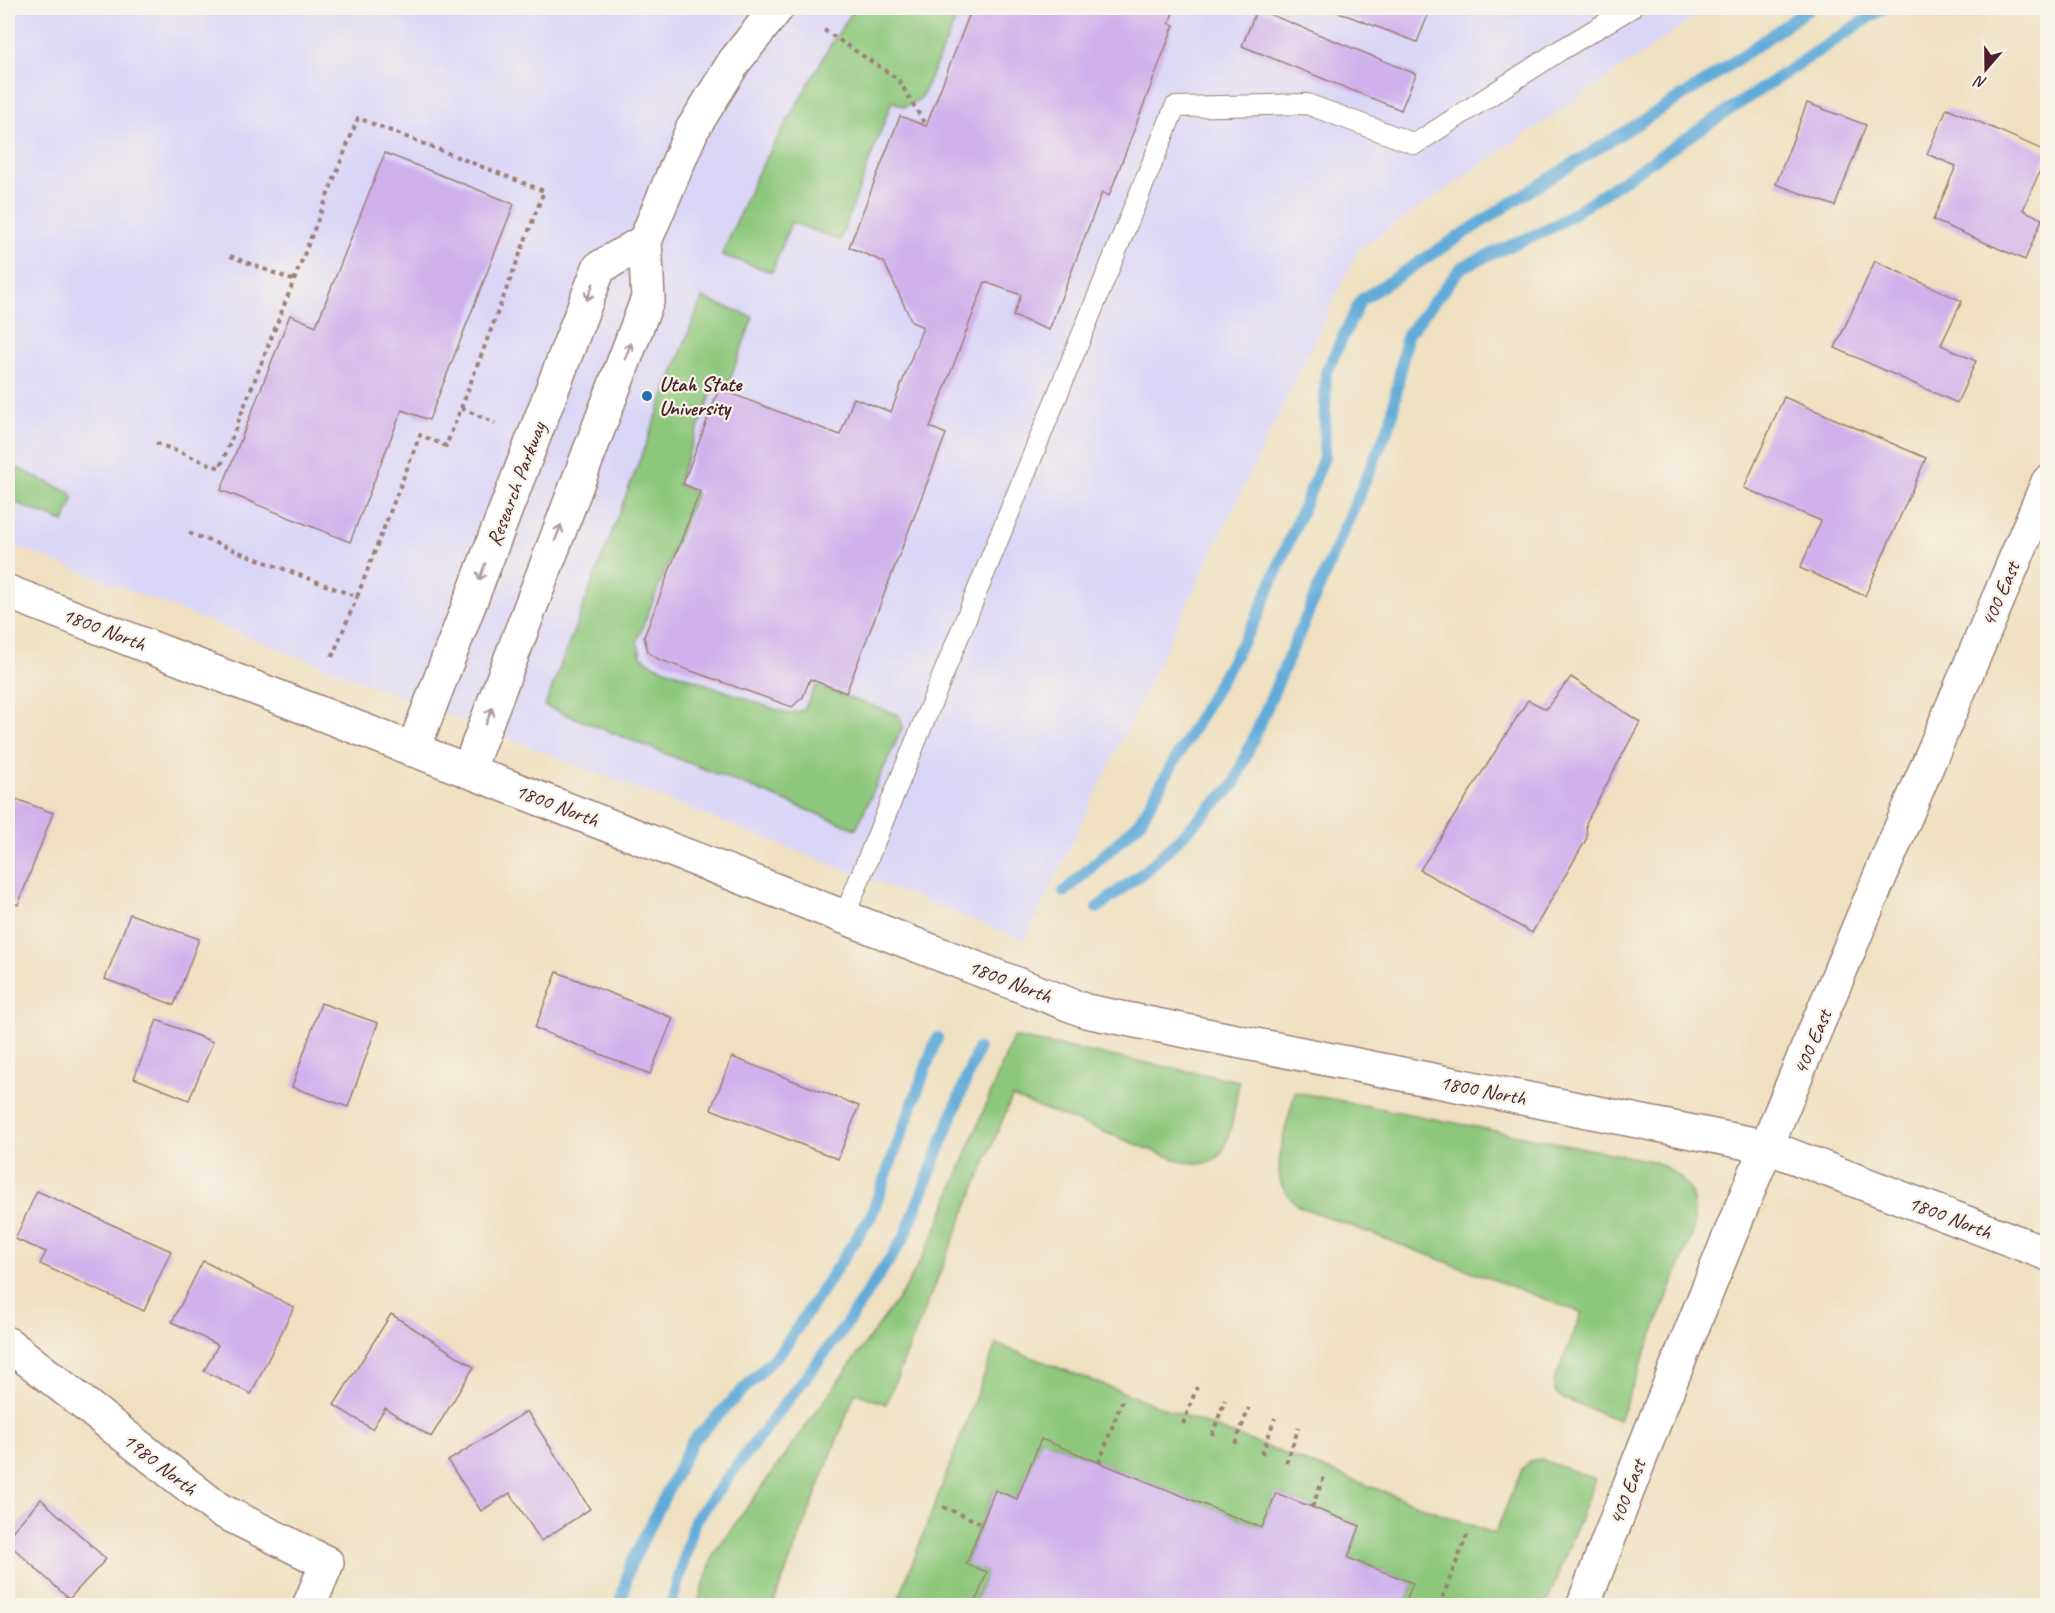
<svg xmlns="http://www.w3.org/2000/svg" width="2055" height="1613" font-family="Caveat,sans-serif">
	<style>
		.built { fill: #dad6f7 }
		.green { fill: #8dc77c; stroke: #6c7354; stroke-width: 1.5 }
		.lines { fill: none; stroke-linecap: round; stroke-linejoin: round }
		.stream { stroke: #62abd9; stroke-width: 12 }
		.building { fill: #cfb2ec }
		.service-casing { stroke: #9c8076; stroke-width: 22 }
		.minor-casing { stroke: #9c8076; stroke-width: 36 }
		.tertiary-casing { stroke: #9c8076; stroke-width: 36 }
		.path { stroke: #9c8076; stroke-width: 4; stroke-dasharray: 4.5 4.5; stroke-linecap: butt }
		.service { stroke: #fff; stroke-width: 20 }
		.minor { stroke: #fff; stroke-width: 33 }
		.tertiary { stroke: #fff; stroke-width: 33 }
		.oneway { stroke: #ae9aa0 }
		.poi-dot { fill: #1f6fb2; stroke: #f7f3e8; stroke-width: 2 }
		.labels { text-anchor: middle; dominant-baseline: central; stroke-width: 4.5; stroke-linejoin: round; paint-order: stroke }
		.poi-label { font-size: 21px; font-weight: bold; fill: #4a1f2b; stroke: #f7f3e8; text-anchor: start }
		.street-label { font-size: 21px; fill: #4a1f2b; stroke: #f7f3e8 }
	</style>
	<rect width="100%" height="100%" fill="#f7f3e8"/>
	<filter id="ink" filterUnits="userSpaceOnUse"><feTurbulence type="fractalNoise" baseFrequency=".0167" numOctaves="2"/><feDisplacementMap in="SourceGraphic" scale="12" xChannelSelector="R" yChannelSelector="G"/><feConvolveMatrix kernelMatrix="1 2 1 2 8 2 1 2 1" color-interpolation-filters="sRGB"/></filter>
	<filter id="wash" filterUnits="userSpaceOnUse"><feTurbulence type="fractalNoise" baseFrequency=".008" numOctaves="4" result="noise"/><feDisplacementMap in="SourceGraphic" scale="24" xChannelSelector="R" yChannelSelector="G"/><feGaussianBlur stdDeviation="1.35" result="paint"/><feColorMatrix in="noise" values="0 0 0 0 0 0 0 0 0 0 0 0 0 0 0 0 0 1.4 0 .05"/><feComposite in="paint" operator="in"/></filter>
	<g filter="url(#wash)">
		<rect width="100%" height="100%" fill="#eee0c0"/>
		<polygon class="built" points="8,8 1708,8 1358,250 1025,940 8,543"/>
		<g class="green">
			<polygon points="855,8 961,8 921,98 905,107 892,101 840,240 791,222 772,272 722,255 755,178 830,46"/>
			<polygon points="702,298 753,317 728,385 717,380 677,484 696,493 637,641 641,656 654,665 788,714 804,710 816,686 899,715 903,726 856,829 545,706"/>
			<polygon points="8,464 71,493 73,499 64,522 8,500"/>
			<path d="M1013,1037L1239,1081C1235,1100 1232,1147 1216,1159C1207,1166 1194,1163 1183,1162L1012,1097L886,1404L855,1393L773,1605H697L714,1553L905,1289L934,1235Z"/>
			<path d="M1295,1092L1656,1162C1691,1181 1697,1192 1693,1232L1619,1420L1564,1399L1555,1392L1554,1381L1582,1313L1298,1206C1290,1198 1282,1190 1280,1179C1275,1158 1290,1114 1295,1092Z"/>
			<polygon points="996,1344 1495,1534 1522,1469 1530,1461 1540,1459 1595,1479 1546,1605 1404,1605 1413,1583 1348,1558 1360,1526 1276,1493 1262,1528 1041,1439 1017,1499 994,1491 966,1563 987,1572 974,1605 896,1606"/>
		</g>
		<g class="lines">
			<g class="stream">
				<polyline points="1064,892 1139,823 1257,617 1324,458 1326,372 1361,300 1534,188 1708,80 1810,8"/>
				<polyline points="1097,908 1150,867 1233,786 1391,421 1407,335 1462,267 1553,227 1883,8"/>
				<polyline points="620,1606 629,1568 692,1442 783,1349 871,1216 937,1038"/>
				<polyline points="671,1606 695,1520 843,1329 905,1236 978,1049"/>
			</g>
		</g>
		<g id="blocks">
			<g class="building">
				<polygon points="972,8 1175,8 1169,23 1174,25 1109,196 1102,192 1049,330 1013,316 1021,295 985,282 930,427 946,434 846,693 810,679 803,697 792,707 658,659 648,652 644,637 700,491 683,484 719,389 840,435 854,398 891,412 923,327 912,322 884,262 849,247 900,116 926,126"/>
				<polygon points="1327,8 1431,8 1417,42"/>
				<polygon points="1257,9 1416,74 1401,110 1242,46"/>
				<polygon points="1807,103 1866,125 1835,206 1776,184"/>
				<polygon points="1947,108 2048,152 2023,210 2042,219 2025,260 1933,220 1956,166 1927,154"/>
				<polygon points="385,153 514,204 429,420 402,410 350,542 221,490 290,315 316,326"/>
				<polygon points="1875,261 1962,301 1941,345 1976,361 1957,403 1835,348"/>
				<polygon points="1784,397 1926,458 1865,596 1800,568 1821,521 1744,488"/>
				<polygon points="1571,677 1640,722 1586,823 1587,838 1532,933 1420,870 1528,700 1546,709"/>
				<polygon points="8,796 53,813 18,905 8,901"/>
				<polygon points="130,914 199,939 174,1005 105,979"/>
				<polygon points="557,972 673,1018 650,1074 535,1028"/>
				<polygon points="321,1003 378,1023 348,1107 292,1087"/>
				<polygon points="157,1020 213,1042 189,1100 134,1078"/>
				<polygon points="732,1057 859,1106 838,1159 711,1109"/>
				<polygon points="8,1144 12,1146 8,1159"/>
				<polygon points="37,1191 171,1251 144,1311 40,1264 46,1252 15,1239"/>
				<polygon points="203,1261 294,1307 251,1394 204,1371 218,1345 172,1322"/>
				<polygon points="391,1314 474,1367 431,1437 385,1408 372,1429 334,1405"/>
				<polygon points="527,1411 590,1509 541,1541 510,1493 481,1511 448,1461"/>
				<polygon points="1041,1439 1262,1528 1276,1493 1360,1526 1348,1558 1413,1583 1404,1606 974,1606 987,1572 966,1564 995,1490 1017,1499"/>
				<polygon points="41,1499 106,1559 69,1599 8,1543 8,1536"/>
			</g>
		</g>
	</g>
	<g filter="url(#ink)">
		<use href="#blocks" fill-opacity="0" stroke="#9c8076" stroke-width="1.5"/>
		<g class="lines">
			<defs>
				<polyline id="service" points="844,917 1175,107 1307,104 1415,144 1559,51 1631,8"/>
				<g id="minor">
					<polyline points="413,750 599,268 645,241"/>
					<polyline points="468,771 648,298 645,241 692,130 734,62 777,8"/>
					<polyline points="8,1344 218,1509 327,1563 309,1606"/>
				</g>
				<g id="tertiary">
					<polyline points="8,592 1086,1011 1768,1147 2048,1254"/>
					<path d="M1583,1606C1727,1227 1890,855 2048,482"/>
				</g>
			</defs>
			<use href="#service" class="service-casing"/>
			<use href="#minor" class="minor-casing"/>
			<use href="#tertiary" class="tertiary-casing"/>
			<g class="path">
				<polyline points="824,30 898,79 926,126"/>
				<polyline points="230,256 295,281"/>
				<polyline points="156,443 220,468 358,118 544,191 461,408"/>
				<polyline points="189,533 357,597 420,435 446,446 461,408 495,423"/>
				<polyline points="332,657 357,597"/>
				<polyline points="1183,1424 1197,1387"/>
				<polyline points="1212,1435 1225,1400"/>
				<polyline points="1235,1444 1249,1408"/>
				<polyline points="1262,1454 1275,1418"/>
				<polyline points="1099,1463 1122,1401"/>
				<polyline points="1286,1463 1299,1427"/>
				<polyline points="943,1507 981,1523"/>
				<polyline points="1312,1507 1324,1477"/>
				<polyline points="1439,1606 1468,1533"/>
			</g>
			<use href="#service" class="service"/>
			<use href="#minor" class="minor"/>
			<use href="#tertiary" class="tertiary"/>
		</g>
		<defs><path id="oneway-shaft" d="M-6 0H5M1.5-3L5.5 0L1.5 3" fill="none" stroke-width="1.6" stroke-linecap="round" stroke-linejoin="round" transform="scale(1.5)"/></defs>
		<g class="oneway">
			<use href="#oneway-shaft" transform="translate(590 292) rotate(111)"/>
			<use href="#oneway-shaft" transform="translate(628 351) rotate(-69)"/>
			<use href="#oneway-shaft" transform="translate(558 533) rotate(-69)"/>
			<use href="#oneway-shaft" transform="translate(482 572) rotate(111)"/>
			<use href="#oneway-shaft" transform="translate(489 716) rotate(-69)"/>
		</g>
	</g>
	<circle class="poi-dot" cx="647" cy="396" r="6"/>
	<g class="labels">
		<g class="poi-label">
			<text x="659" y="384">Utah State<tspan x="659" dy="24">University</tspan></text>
		</g>
		<g class="street-label">
			<text transform="translate(516 484) rotate(-69)">Research Parkway</text>
			<text transform="translate(2000 594) rotate(-67)">400 East</text>
			<text transform="translate(104 629) rotate(21)">1800 North</text>
			<text transform="translate(557 805) rotate(21)">1800 North</text>
			<text transform="translate(1010 981) rotate(21)">1800 North</text>
			<text transform="translate(1812 1042) rotate(-67)">400 East</text>
			<text transform="translate(1483 1090) rotate(11)">1800 North</text>
			<text transform="translate(1950 1217) rotate(21)">1800 North</text>
			<text transform="translate(160 1464) rotate(38)">1980 North</text>
			<text transform="translate(1627 1492) rotate(-69)">400 East</text>
		</g>
	</g>
	<rect width="2055" height="1613" fill="none" stroke="#f7f3e8" stroke-width="30"/>
	<g transform="translate(1986 69) rotate(200)" stroke="#f7f3e8" stroke-width="4.5" paint-order="stroke">
	<path d="M0-4.5L10 22L0 15L-10 22Z" fill="#4a1f2b"/>
	<text y="-9" font-size="16" font-weight="bold" text-anchor="middle" fill="#4a1f2b">N</text>
	</g>
</svg>
